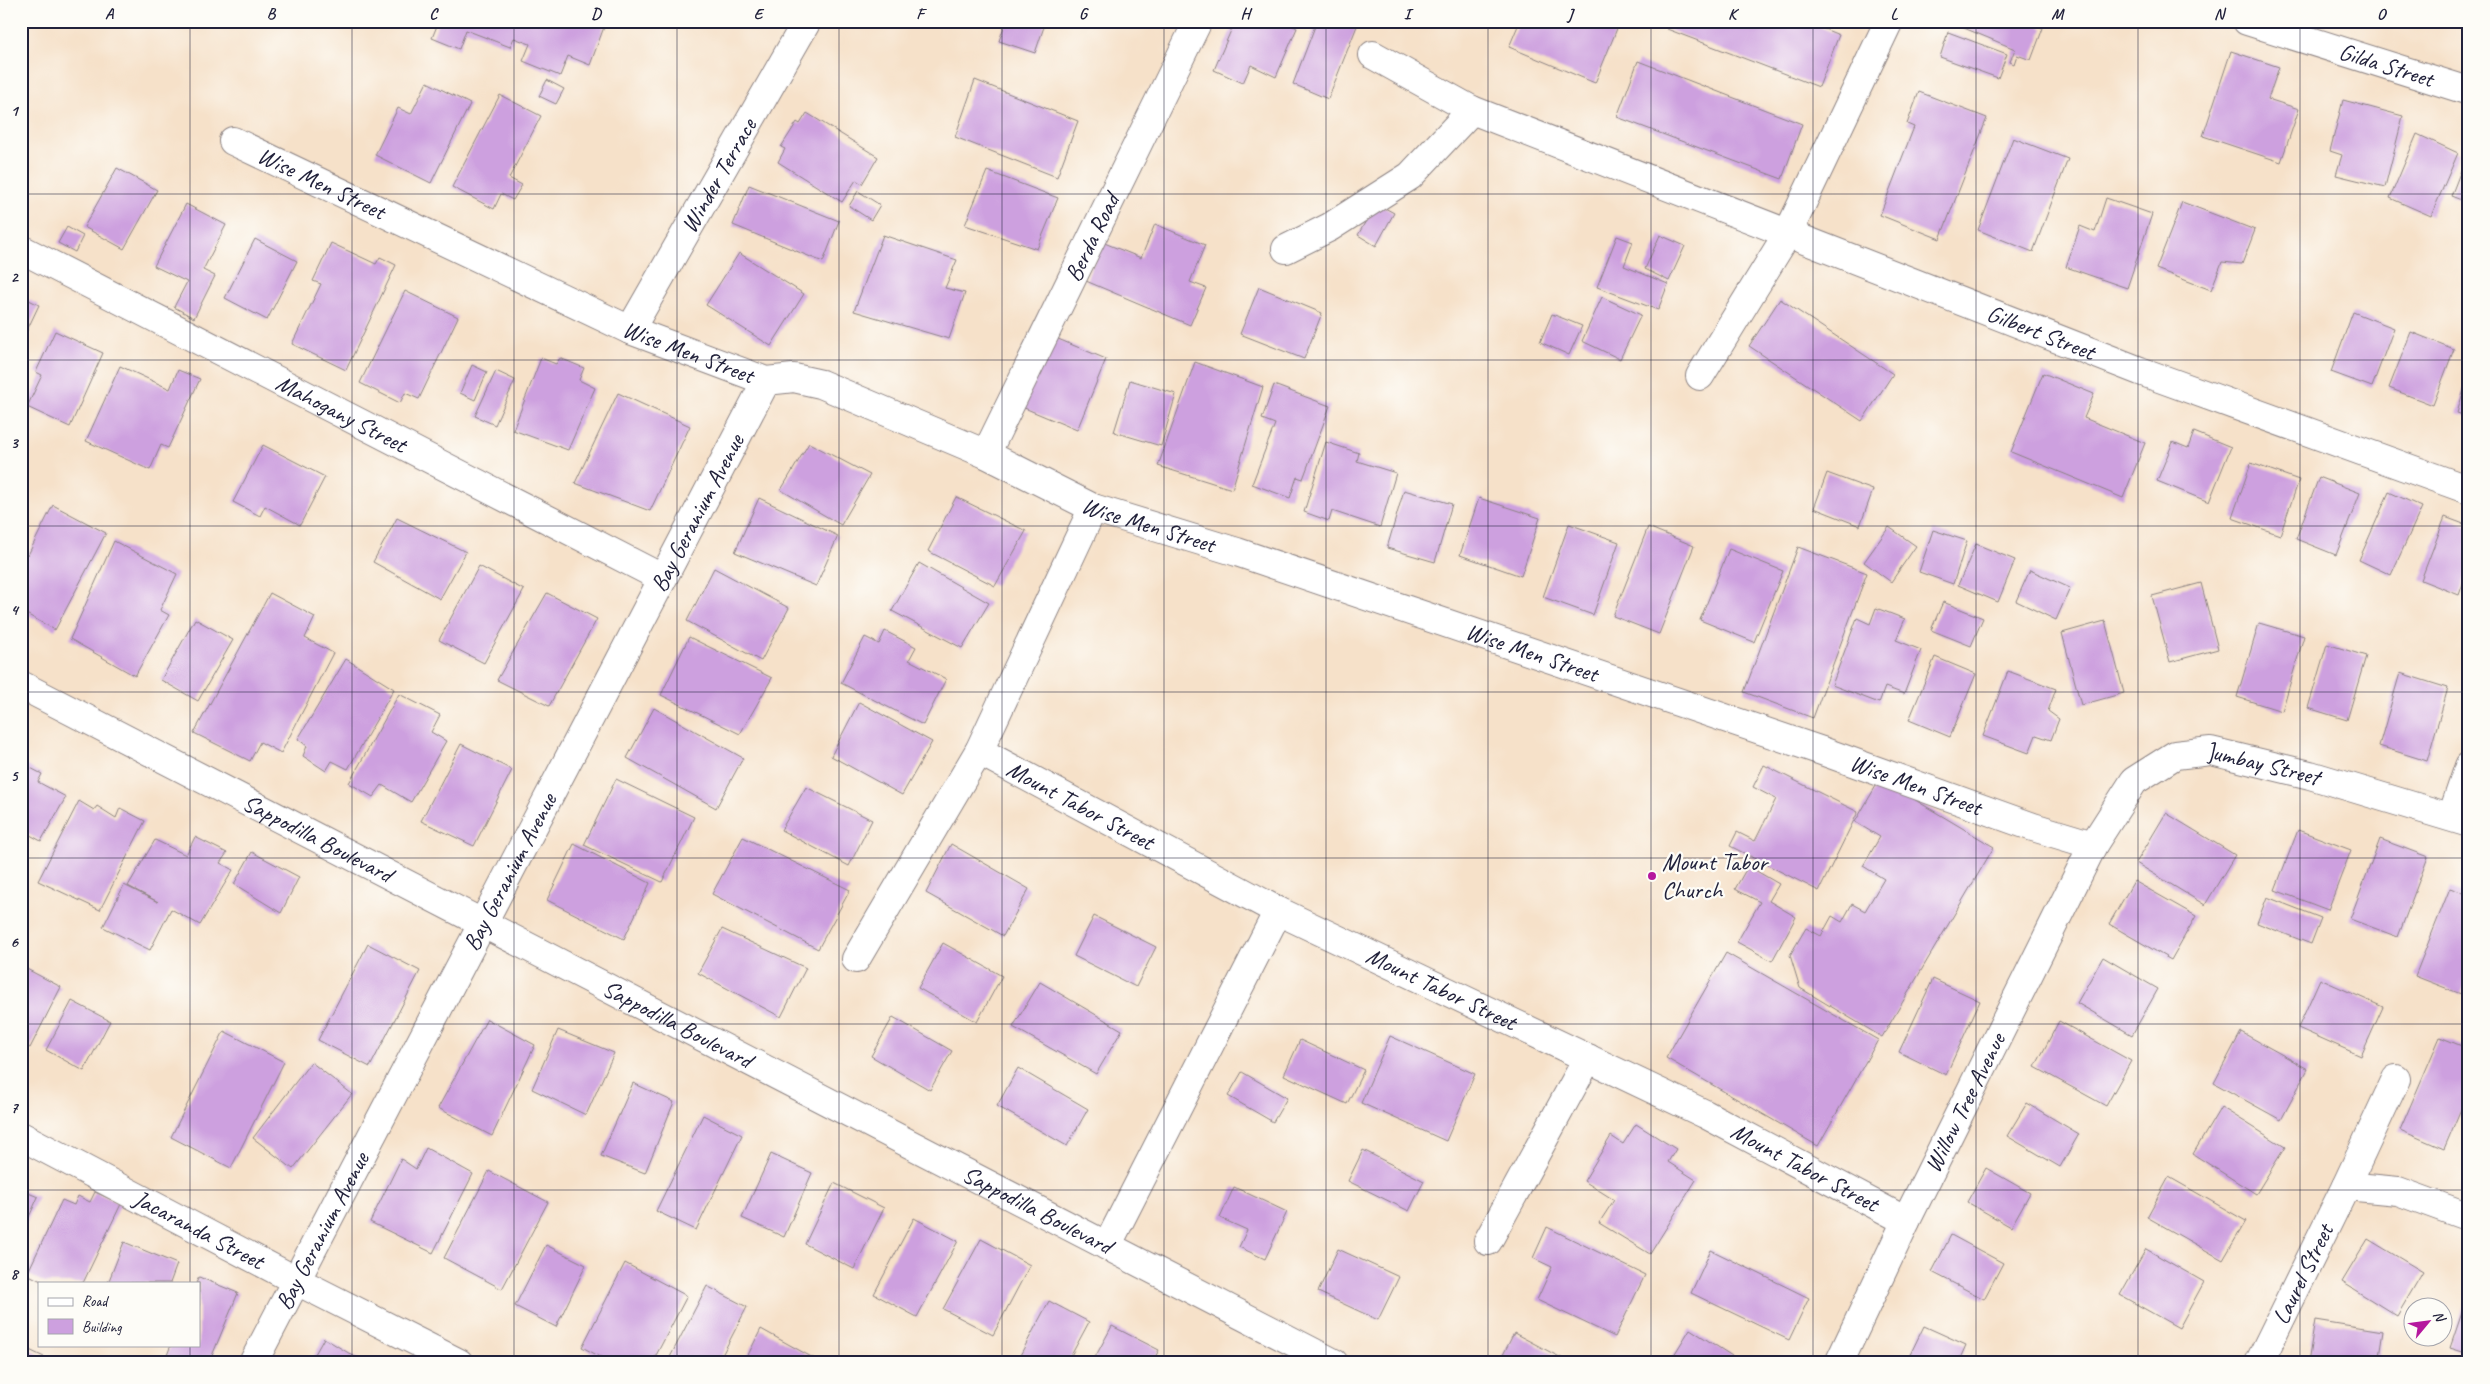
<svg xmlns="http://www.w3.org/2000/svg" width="2490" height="1384" font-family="Caveat,sans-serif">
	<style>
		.building { fill: #cda0df }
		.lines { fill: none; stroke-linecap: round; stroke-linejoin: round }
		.minor-casing { stroke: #8c8282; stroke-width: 30 }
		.minor { stroke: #fff; stroke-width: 28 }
		.grid { fill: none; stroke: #22223b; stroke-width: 1; stroke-opacity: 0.55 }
		.poi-dot { fill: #b5179e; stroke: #fdfcf7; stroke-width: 2 }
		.labels { text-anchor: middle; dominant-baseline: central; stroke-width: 4.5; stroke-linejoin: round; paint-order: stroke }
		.street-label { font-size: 24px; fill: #22223b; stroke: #fdfcf7 }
		.poi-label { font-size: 24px; fill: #22223b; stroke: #fdfcf7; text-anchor: start }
		.neatline { fill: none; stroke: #22223b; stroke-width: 2 }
		.grid-label { font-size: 16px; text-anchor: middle; font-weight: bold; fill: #22223b }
	</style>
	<rect width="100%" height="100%" fill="#fdfcf7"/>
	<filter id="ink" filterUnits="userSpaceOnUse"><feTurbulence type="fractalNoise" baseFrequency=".02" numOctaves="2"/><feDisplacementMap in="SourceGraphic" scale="10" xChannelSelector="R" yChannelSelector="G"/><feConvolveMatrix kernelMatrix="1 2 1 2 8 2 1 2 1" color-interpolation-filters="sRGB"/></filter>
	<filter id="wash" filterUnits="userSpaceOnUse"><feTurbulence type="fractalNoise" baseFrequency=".0096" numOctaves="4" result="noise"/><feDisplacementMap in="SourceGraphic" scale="20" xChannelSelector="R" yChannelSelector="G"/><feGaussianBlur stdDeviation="1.12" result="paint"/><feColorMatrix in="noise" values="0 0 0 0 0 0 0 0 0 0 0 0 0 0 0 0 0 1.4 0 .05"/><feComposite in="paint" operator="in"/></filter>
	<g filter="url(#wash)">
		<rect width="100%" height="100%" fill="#f6e1c9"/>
		<g id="blocks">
			<g class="building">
				<polygon points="439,21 594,21 604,27 590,65 568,56 560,76 523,61 530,44 514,38 510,47 466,30 459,49 432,38"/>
				<polygon points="1006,21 1046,21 1035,53 999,41"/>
				<polygon points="1235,21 1283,21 1297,28 1276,77 1251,65 1243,83 1214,70"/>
				<polygon points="1317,21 1346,21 1357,26 1328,99 1293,84"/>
				<polygon points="1520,21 1606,21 1618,26 1595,83 1509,47"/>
				<polygon points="1670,21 1805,21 1839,35 1819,87 1667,29"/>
				<polygon points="1947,21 2031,21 2030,23 2043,28 2031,60 2017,55 2014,64 2010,62 2015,49"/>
				<polygon points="1948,32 2007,54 1998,78 1940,57"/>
				<polygon points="2231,51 2279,67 2268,99 2299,109 2281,162 2203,136"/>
				<polygon points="1638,61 1802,124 1782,179 1617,117"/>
				<polygon points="547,80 564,89 556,104 539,96"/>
				<polygon points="975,80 1078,121 1057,177 955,137"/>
				<polygon points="427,82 470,104 431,183 375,155 398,108 411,114"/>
				<polygon points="1919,92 1987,118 1940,239 1880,215 1914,127 1907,124"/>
				<polygon points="500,95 541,116 509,178 522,185 513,200 501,194 494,209 452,187"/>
				<polygon points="2343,100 2403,116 2385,187 2336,175 2342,155 2330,151"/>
				<polygon points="807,113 878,157 862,184 856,180 842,202 778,162 785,149 781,147 797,122 800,124"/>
				<polygon points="2417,134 2458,153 2431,216 2390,198"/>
				<polygon points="2013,138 2068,159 2033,252 1978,230"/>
				<polygon points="2469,150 2469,203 2451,196"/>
				<polygon points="117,168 157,190 124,249 84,227"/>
				<polygon points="987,171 1058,198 1037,249 965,225"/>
				<polygon points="749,185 839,221 823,262 733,225"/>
				<polygon points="858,191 880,205 871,220 849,206"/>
				<polygon points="2106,198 2152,214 2127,288 2066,267 2080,226 2095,232"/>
				<polygon points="2182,202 2255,230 2242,264 2222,262 2211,290 2156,269"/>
				<polygon points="1376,203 1394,213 1376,246 1358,235"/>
				<polygon points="186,204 226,225 203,270 215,276 194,318 174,307 187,282 154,266"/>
				<polygon points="1155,224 1205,245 1190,282 1206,288 1190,325 1086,281 1102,242 1141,258"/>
				<polygon points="67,227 83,236 75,252 58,243"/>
				<polygon points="883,235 957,260 945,288 965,293 949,339 854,311"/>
				<polygon points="1660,235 1685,246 1669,281 1645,269"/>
				<polygon points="1617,236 1633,242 1624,266 1668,284 1658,310 1597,287"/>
				<polygon points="255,239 297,261 267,320 225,298"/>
				<polygon points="331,243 376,264 380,257 396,265 346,370 292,344 321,284 313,281"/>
				<polygon points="739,253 804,294 771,346 706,305"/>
				<polygon points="1259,287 1322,313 1304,359 1240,334"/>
				<polygon points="405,291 458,317 419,399 405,393 400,403 360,383"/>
				<polygon points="21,296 39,305 21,343"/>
				<polygon points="1602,297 1641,315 1620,359 1582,341"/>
				<polygon points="1780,299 1893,374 1862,421 1749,346"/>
				<polygon points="2353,312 2394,328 2372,387 2331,372"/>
				<polygon points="1552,314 1582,326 1569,355 1540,342"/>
				<polygon points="55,331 103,353 70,427 27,407 42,375 36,372"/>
				<polygon points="2411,332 2454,349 2433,405 2389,388"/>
				<polygon points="1051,336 1106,359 1077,430 1022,407"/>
				<polygon points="541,358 556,364 560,358 584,368 579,380 595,388 568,450 513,430"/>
				<polygon points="1195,362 1263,387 1232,489 1158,466"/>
				<polygon points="472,365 487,372 475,400 460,393"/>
				<polygon points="120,366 170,389 178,370 200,379 168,448 161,445 150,470 86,441"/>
				<polygon points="496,371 515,380 495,425 475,416"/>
				<polygon points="2043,373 2094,394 2084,418 2145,443 2123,498 2011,452"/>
				<polygon points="2468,376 2469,376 2469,417 2457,413"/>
				<polygon points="1130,380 1176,394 1161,446 1114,432"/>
				<polygon points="1274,385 1330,406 1303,479 1297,477 1290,498 1252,484 1275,424 1262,419"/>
				<polygon points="618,393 690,426 650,511 575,483"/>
				<polygon points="2194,432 2231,447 2209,502 2157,481 2173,442 2188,448"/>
				<polygon points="1326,442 1359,453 1357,461 1396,473 1380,527 1332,511 1329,521 1304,512"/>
				<polygon points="809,443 870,475 841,525 781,490"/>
				<polygon points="263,445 325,477 300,525 265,506 260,516 233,502"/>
				<polygon points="2251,463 2299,480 2280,535 2232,518"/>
				<polygon points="1827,473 1873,490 1860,526 1814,508"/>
				<polygon points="2319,477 2360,493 2336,555 2296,539"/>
				<polygon points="1404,490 1452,504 1435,562 1387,548"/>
				<polygon points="2389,492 2422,507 2391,575 2359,560"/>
				<polygon points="956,497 1026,531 995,586 928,551"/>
				<polygon points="759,498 838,536 816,586 735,552"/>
				<polygon points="1479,498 1540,518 1521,576 1460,555"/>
				<polygon points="53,505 106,533 55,630 21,611 21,551 28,555"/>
				<polygon points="2445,517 2469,526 2469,576 2466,575 2459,595 2421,580"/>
				<polygon points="397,518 466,552 440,599 373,562"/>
				<polygon points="1569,524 1619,542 1593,615 1543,597"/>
				<polygon points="1648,527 1694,546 1659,634 1613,616"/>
				<polygon points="1889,527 1916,546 1891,582 1864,562"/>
				<polygon points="1933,530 1967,541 1953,584 1919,572"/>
				<polygon points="114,541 177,574 160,610 169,615 135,676 70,639"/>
				<polygon points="1976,544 2015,560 1998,602 1958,585"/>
				<polygon points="1798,547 1867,573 1813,718 1744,692"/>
				<polygon points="1729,549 1783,571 1754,642 1700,620"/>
				<polygon points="919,563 989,603 962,648 892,611"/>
				<polygon points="479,566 524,590 484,663 439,640"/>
				<polygon points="714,568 789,608 761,661 687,621"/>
				<polygon points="2030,570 2070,588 2056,620 2016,601"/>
				<polygon points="2201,583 2218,649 2170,662 2152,596"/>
				<polygon points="270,593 315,617 305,638 333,653 281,753 260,742 250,761 194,733"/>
				<polygon points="547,593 597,619 549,706 497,680"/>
				<polygon points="1943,602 1983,618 1971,646 1931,630"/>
				<polygon points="1876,608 1905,619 1896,640 1921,650 1904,694 1885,687 1879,703 1832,685 1857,618 1870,624"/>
				<polygon points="195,619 233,640 198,701 161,680"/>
				<polygon points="2105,621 2124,693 2081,705 2062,633"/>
				<polygon points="2259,623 2304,636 2282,711 2237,697"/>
				<polygon points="885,631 916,647 909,660 946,679 923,725 841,683 865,637 879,644"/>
				<polygon points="689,637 772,678 740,734 661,695"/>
				<polygon points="2327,644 2366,656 2347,720 2308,708"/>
				<polygon points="1935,657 1976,674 1950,737 1909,720"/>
				<polygon points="346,659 394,689 348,769 332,761 326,771 303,756 307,746 298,739"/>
				<polygon points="2008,671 2056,689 2048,711 2059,719 2051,740 2036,735 2029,753 1983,736"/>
				<polygon points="2400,673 2448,688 2427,761 2379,746"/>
				<polygon points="399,694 440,715 431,732 446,741 411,802 382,785 373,797 349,783"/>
				<polygon points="859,702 932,742 902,795 831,756"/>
				<polygon points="654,708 743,758 716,808 627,758"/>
				<polygon points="461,744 512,770 474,846 421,821"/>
				<polygon points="21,763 42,774 38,782 66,797 41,841 21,830"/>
				<polygon points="1764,765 1858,812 1819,891 1730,846 1737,832 1755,841 1776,799 1753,787"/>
				<polygon points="616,779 694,817 662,882 584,845"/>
				<polygon points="1880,779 1994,847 1882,1037 1800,988 1790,955 1806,928 1821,936 1832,916 1842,922 1852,904 1865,911 1884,879 1863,866 1880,837 1855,822"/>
				<polygon points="806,787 872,820 849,866 781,830"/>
				<polygon points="79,801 94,810 97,806 116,818 120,808 145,821 100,910 38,881"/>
				<polygon points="2166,813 2235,855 2205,905 2136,863"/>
				<polygon points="2298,830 2351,850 2328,910 2275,890"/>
				<polygon points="195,837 227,853 220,863 233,870 200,925 171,909 150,950 103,927 124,885 158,902 128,886 155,840 186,855"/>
				<polygon points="743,837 850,890 818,949 712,894"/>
				<polygon points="2380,839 2428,857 2398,937 2350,919"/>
				<polygon points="574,844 650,883 624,939 547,900"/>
				<polygon points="951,844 1029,889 1003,936 926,893"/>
				<polygon points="252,852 299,877 281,913 234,884"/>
				<polygon points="1748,866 1779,884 1769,901 1796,917 1772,961 1737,942 1760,902 1735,889"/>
				<polygon points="2134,881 2196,916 2171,960 2109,924"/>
				<polygon points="2450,888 2469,895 2469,975 2461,994 2415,976"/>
				<polygon points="2267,897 2321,918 2311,944 2257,923"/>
				<polygon points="1094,916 1156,947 1136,987 1074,956"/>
				<polygon points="722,929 806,968 781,1017 698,973"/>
				<polygon points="943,943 1002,976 977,1022 918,988"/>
				<polygon points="368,944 420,971 370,1067 318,1040"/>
				<polygon points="1726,953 1878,1040 1818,1146 1666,1058"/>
				<polygon points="2103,957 2158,989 2132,1035 2077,1003"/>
				<polygon points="21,966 61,987 30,1048 21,1044"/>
				<polygon points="1933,979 1980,1001 1946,1075 1899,1052"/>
				<polygon points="2320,979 2383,1007 2361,1056 2298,1028"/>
				<polygon points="1040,982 1122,1030 1096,1074 1013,1027"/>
				<polygon points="72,1001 110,1021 84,1071 46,1050"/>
				<polygon points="893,1017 952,1051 930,1090 871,1056"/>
				<polygon points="487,1019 535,1045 492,1136 438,1108"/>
				<polygon points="2059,1021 2131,1061 2106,1106 2035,1067"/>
				<polygon points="558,1030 614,1053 586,1115 532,1089"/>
				<polygon points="224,1031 284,1062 231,1168 171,1137"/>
				<polygon points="2241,1032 2308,1069 2281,1120 2214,1083"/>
				<polygon points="1390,1036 1475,1074 1446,1141 1361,1103"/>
				<polygon points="2440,1037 2469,1049 2469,1090 2444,1149 2400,1130"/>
				<polygon points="1300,1040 1364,1070 1347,1104 1284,1075"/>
				<polygon points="311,1062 352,1094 293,1169 253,1138"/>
				<polygon points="1018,1068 1088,1109 1067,1146 997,1106"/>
				<polygon points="1242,1072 1287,1098 1273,1122 1228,1096"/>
				<polygon points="633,1083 674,1102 645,1173 601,1156"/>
				<polygon points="2027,1103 2079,1134 2060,1167 2007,1136"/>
				<polygon points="2221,1107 2285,1147 2256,1194 2193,1154"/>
				<polygon points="703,1115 742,1135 696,1230 656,1211"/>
				<polygon points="1636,1124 1676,1149 1668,1162 1696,1180 1650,1254 1599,1223 1614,1200 1584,1181 1611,1136 1623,1144"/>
				<polygon points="426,1148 473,1174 433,1253 370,1222 401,1159 416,1169"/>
				<polygon points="1363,1150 1424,1181 1409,1211 1348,1181"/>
				<polygon points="771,1154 812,1173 784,1237 742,1218"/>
				<polygon points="1986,1168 2030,1193 2011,1227 1967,1202"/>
				<polygon points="489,1171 548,1202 502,1289 444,1258"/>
				<polygon points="2169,1177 2246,1221 2223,1260 2147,1217"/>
				<polygon points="834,1183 884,1208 854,1269 805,1244"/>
				<polygon points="1234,1187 1287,1212 1265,1259 1239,1247 1247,1230 1220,1218"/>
				<polygon points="21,1190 38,1197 24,1228 21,1227"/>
				<polygon points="95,1192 121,1204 83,1283 45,1283 27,1274 62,1200 74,1205 78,1196 90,1202"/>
				<polygon points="914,1218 958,1241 917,1317 874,1294"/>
				<polygon points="1547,1227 1645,1275 1615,1337 1537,1300 1552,1267 1533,1258"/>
				<polygon points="1951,1235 2003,1263 1984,1299 1932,1272"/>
				<polygon points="981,1239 1030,1265 993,1335 943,1309"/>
				<polygon points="2368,1239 2423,1272 2397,1316 2342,1282"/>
				<polygon points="124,1242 177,1264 170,1283 108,1283"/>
				<polygon points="546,1245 586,1265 556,1327 515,1306"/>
				<polygon points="1338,1249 1399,1277 1378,1320 1318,1292"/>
				<polygon points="2146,1249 2204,1282 2179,1328 2120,1295"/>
				<polygon points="1711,1250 1809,1298 1789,1340 1691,1293"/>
				<polygon points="625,1263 687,1296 652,1363 612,1363 582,1347"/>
				<polygon points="199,1277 238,1293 209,1363 164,1363 171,1345 199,1345 199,1283 196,1283"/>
				<polygon points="707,1286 747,1307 718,1363 667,1363"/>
				<polygon points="2468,1295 2469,1295 2469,1354 2450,1348"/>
				<polygon points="1049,1301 1089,1322 1067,1363 1016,1363"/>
				<polygon points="2315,1320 2383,1331 2378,1363 2308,1363"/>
				<polygon points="1112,1326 1159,1350 1152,1363 1092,1363"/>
				<polygon points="1924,1326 1966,1345 1958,1363 1906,1363"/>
				<polygon points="761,1329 815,1359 813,1363 744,1363"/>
				<polygon points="1690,1329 1743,1363 1669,1363"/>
				<polygon points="1514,1333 1571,1363 1499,1363"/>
				<polygon points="324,1338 365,1363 310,1363"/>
				<polygon points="21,1346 46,1358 44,1363 21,1363"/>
			</g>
		</g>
	</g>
	<g filter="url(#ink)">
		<use href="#blocks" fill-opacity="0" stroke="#8c8282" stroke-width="1"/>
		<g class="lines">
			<defs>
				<g id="minor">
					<path id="s1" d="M2247,21L2469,91"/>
					<path id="s2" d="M1373,55L1472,110L2140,371L2469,490"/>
					<path id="s3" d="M233,141L630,330L766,381L794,378L821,384L986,454L1093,508L1237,552L1822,751L2033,827L2093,845"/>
					<path id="s4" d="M21,249L662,578"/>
					<polyline points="1286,249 1330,227 1410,176 1472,110"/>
					<path id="s5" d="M630,330L807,21"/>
					<polyline points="1700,376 1788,233 1889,21"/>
					<path id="s6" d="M986,454L1198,21"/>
					<path id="s7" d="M21,685L1334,1363"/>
					<path id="s8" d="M979,751L1278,911L1705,1114L1906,1221"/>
					<polyline points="2452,816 2469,766"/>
					<polyline points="856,959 979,751 1093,508"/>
					<path id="s9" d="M21,1136L295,1280L459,1363"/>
					<polyline points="2346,1186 2396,1079"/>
					<polyline points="1488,1241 1588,1058"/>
					<polyline points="1107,1246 1278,911"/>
					<path id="s10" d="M253,1363L766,381"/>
					<path id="s11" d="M1839,1363L1906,1221L2093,845L2134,781L2175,755L2211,751L2310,775L2469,823"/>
					<path id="s12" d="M2259,1363L2346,1186L2398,1191L2469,1217"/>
				</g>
			</defs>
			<use href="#minor" class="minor-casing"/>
			<use href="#minor" class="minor"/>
		</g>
	</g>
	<path class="grid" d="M190,21V1283M352,21V1363M514,21V1363M677,21V1363M839,21V1363M1002,21V1363M1164,21V1363M1326,21V1363M1488,21V1363M1651,21V1363M1813,21V1363M1976,21V1363M2138,21V1363M2300,21V1363M21,194H2469M21,360H2469M21,526H2469M21,692H2469M21,858H2469M21,1024H2469M21,1190H2469M190,1345V1363"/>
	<circle class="poi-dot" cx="1652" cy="876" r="5"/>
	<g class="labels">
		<g class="street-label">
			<text stroke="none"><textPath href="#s1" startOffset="146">Gilda Street</textPath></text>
			<text stroke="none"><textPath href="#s5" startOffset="178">Winder Terrace</textPath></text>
			<text stroke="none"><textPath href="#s3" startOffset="98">Wise Men Street</textPath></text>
			<text stroke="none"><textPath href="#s6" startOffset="241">Berda Road</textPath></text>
			<text stroke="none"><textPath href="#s2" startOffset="724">Gilbert Street</textPath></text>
			<text stroke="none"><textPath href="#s3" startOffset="502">Wise Men Street</textPath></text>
			<text stroke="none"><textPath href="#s4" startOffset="360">Mahogany Street</textPath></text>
			<text stroke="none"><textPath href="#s10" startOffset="959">Bay Geranium Avenue</textPath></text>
			<text stroke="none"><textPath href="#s3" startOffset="998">Wise Men Street</textPath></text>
			<text stroke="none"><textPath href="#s3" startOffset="1402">Wise Men Street</textPath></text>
			<text stroke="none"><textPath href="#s11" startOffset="791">Jumbay Street</textPath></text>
			<text stroke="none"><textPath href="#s3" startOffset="1808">Wise Men Street</textPath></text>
			<text stroke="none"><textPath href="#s8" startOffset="115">Mount Tabor Street</textPath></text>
			<text stroke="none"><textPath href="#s7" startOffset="334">Sappodilla Boulevard</textPath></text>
			<text stroke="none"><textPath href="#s10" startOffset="554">Bay Geranium Avenue</textPath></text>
			<text stroke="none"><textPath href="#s8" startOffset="520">Mount Tabor Street</textPath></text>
			<text stroke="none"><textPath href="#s7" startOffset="739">Sappodilla Boulevard</textPath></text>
			<text stroke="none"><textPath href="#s11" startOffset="289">Willow Tree Avenue</textPath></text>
			<text stroke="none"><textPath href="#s8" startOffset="925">Mount Tabor Street</textPath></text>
			<text stroke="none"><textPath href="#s7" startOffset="1144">Sappodilla Boulevard</textPath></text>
			<text stroke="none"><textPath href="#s9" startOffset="201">Jacaranda Street</textPath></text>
			<text stroke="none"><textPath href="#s10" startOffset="149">Bay Geranium Avenue</textPath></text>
			<text stroke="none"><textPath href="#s12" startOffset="99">Laurel Street</textPath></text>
		</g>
		<g class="poi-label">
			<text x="1662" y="862">Mount Tabor<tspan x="1662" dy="28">Church</tspan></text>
		</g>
	</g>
	<rect width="2490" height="1384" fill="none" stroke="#fdfcf7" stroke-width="55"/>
	<rect x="38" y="1282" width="162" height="65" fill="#fdfcf7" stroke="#a5a5ac"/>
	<rect x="48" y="1298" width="25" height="8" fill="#ffffff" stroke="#a5a5ac"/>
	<text x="82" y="1306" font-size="15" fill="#22223b">Road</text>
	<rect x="48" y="1319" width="25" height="15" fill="#cda0df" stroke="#a5a5ac"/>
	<text x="82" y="1332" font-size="15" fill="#22223b">Building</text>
	<g transform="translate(2428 1322) rotate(61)"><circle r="24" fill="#fdfcf7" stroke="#a5a5ac"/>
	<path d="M0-4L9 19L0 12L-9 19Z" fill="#b5179e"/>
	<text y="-8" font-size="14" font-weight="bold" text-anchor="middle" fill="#22223b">N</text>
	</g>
	<rect x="28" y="28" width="2434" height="1328" class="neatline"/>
	<g class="grid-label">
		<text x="109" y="19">A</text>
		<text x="271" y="19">B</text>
		<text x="433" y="19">C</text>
		<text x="596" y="19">D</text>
		<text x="758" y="19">E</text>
		<text x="920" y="19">F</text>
		<text x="1083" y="19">G</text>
		<text x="1245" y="19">H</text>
		<text x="1407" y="19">I</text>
		<text x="1570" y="19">J</text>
		<text x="1732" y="19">K</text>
		<text x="1894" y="19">L</text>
		<text x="2057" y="19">M</text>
		<text x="2219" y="19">N</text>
		<text x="2381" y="19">O</text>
		<text x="14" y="116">1</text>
		<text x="14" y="282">2</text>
		<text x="14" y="448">3</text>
		<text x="14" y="615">4</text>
		<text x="14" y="781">5</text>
		<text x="14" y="947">6</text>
		<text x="14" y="1113">7</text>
		<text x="14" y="1279">8</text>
	</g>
</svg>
